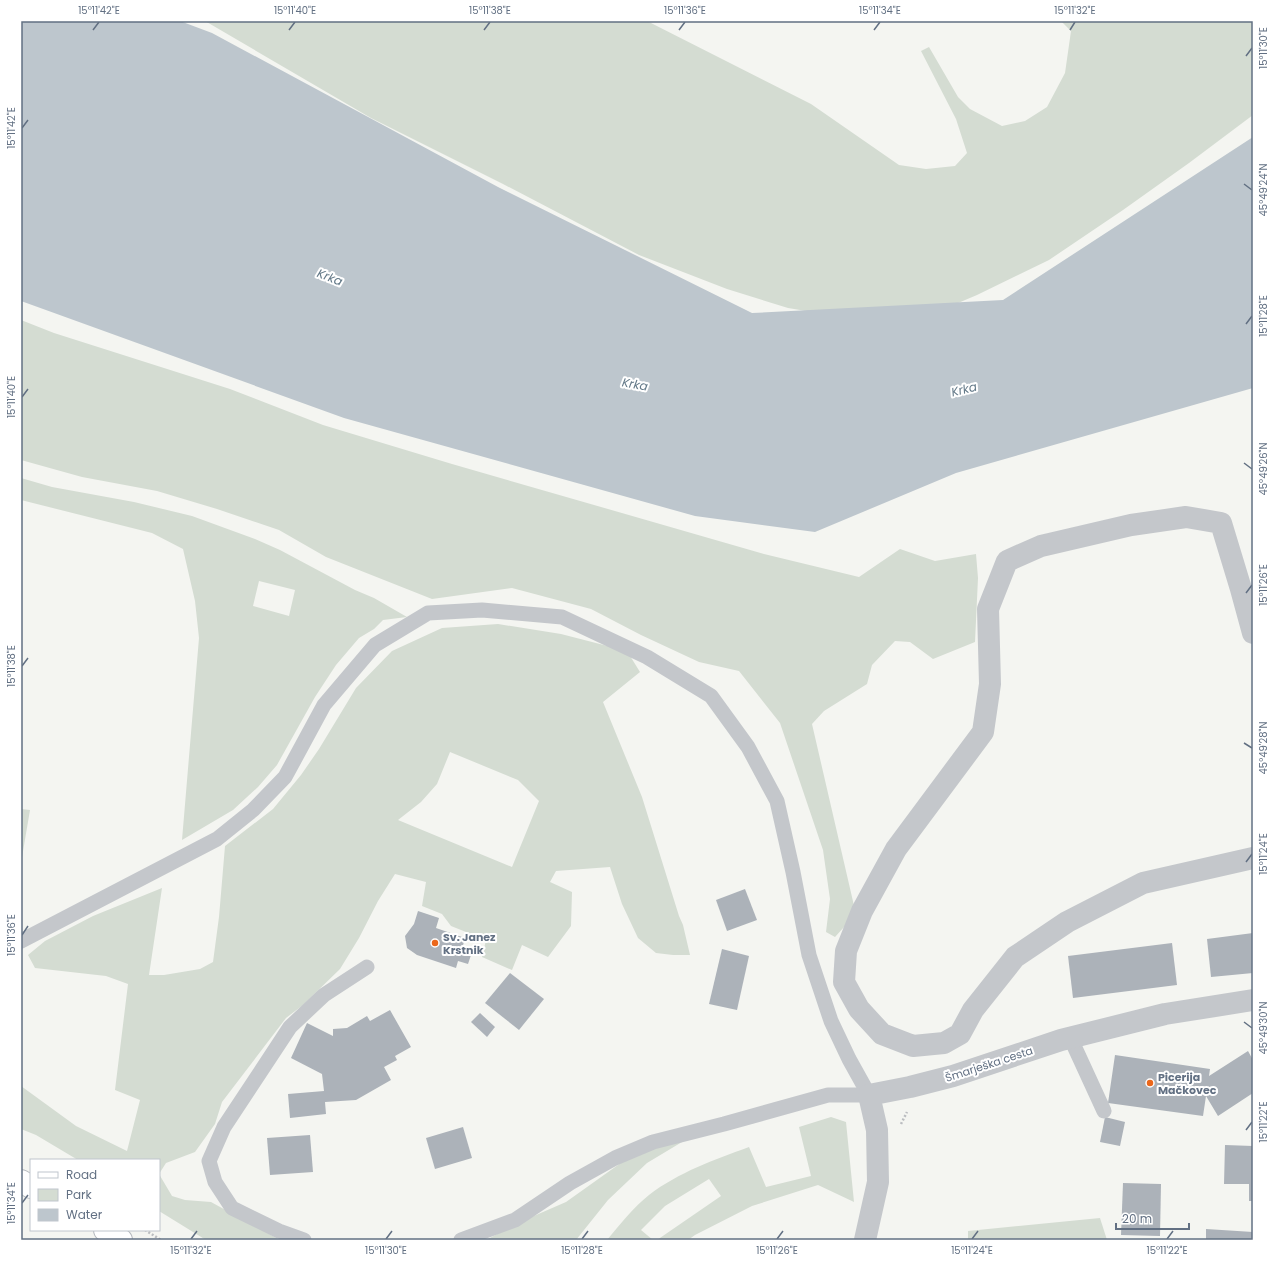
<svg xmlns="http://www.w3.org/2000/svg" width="1274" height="1261" font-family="Poppins,sans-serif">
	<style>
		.green { fill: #d4dcd2; fill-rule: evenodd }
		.water { fill: #bdc6cd }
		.building { fill: #acb2b9 }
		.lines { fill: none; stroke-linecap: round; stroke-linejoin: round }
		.secondary-casing { stroke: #b6babf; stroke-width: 24 }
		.path { stroke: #bbbdc0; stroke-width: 2.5; stroke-dasharray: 2 2; stroke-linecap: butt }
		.service { stroke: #c4c7cb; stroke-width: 15 }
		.minor { stroke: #c4c7cb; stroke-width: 22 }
		.tertiary { stroke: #c4c7cb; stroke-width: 22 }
		.secondary { stroke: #fff; stroke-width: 22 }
		.ticks { fill: none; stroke: #627083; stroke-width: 1.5 }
		.poi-dot { fill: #eb671b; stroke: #fff; stroke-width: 1.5 }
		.labels { text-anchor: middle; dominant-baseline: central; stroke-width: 4; stroke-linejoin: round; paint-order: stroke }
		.poi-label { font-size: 11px; font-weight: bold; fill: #627083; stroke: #fff; text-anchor: start }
		.street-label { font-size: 11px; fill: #627083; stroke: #fff }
		.water-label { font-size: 12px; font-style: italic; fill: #637988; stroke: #fff }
		.neatline { fill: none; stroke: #627083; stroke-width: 1.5 }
		.ticks-label { font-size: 10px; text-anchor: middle; fill: #627083 }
	</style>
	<rect width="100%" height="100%" fill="#f4f5f1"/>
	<g class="green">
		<polygon points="205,21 647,21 811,104 899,165 926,169 955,166 967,153 956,119 921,51 929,47 958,97 970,109 1002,126 1025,121 1047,107 1065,73 1071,31 1061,21 1253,21 1253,115 1189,163 1123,210 1049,260 977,295 932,314 873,322 788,308 727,289 639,255 503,184 371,118"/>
		<polygon points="21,320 54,333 230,389 323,425 452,464 764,554 859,577 900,549 935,561 976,554 978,578 975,642 933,659 910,642 895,641 872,665 867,684 824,711 812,724 855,910 845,926 835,937 826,932 830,899 823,850 780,723 739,671 699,662 641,635 591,609 512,588 432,599 326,557 279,530 217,509 157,491 82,477 21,460"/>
		<path d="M21,478L52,487L134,502L192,516L255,539L280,550L355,590L374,598L407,617L383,620L374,629L359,638L336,665L315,697L277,765L258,787L233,810L182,840L199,638L195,601L183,549L152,533L21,500ZM259,581L295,590L289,616L253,606Z"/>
		<path d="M498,624L561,634L627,651L640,672L603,702L642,797L679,916L683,925L690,955H673L656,953L638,938L622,904L610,867L556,871L550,882L572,892L571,926L548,957L522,945L512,970L482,957L486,940L451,926L442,914L422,906L426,882L395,874L378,901L359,938L340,969L303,1005L286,1018L222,1102L215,1124L195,1152L166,1163L159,1174L172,1196L185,1200L211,1202L280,1240H206L159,1211V1160H78L36,1135L21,1129V1086L76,1126L127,1151L140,1100L115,1090L128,984L106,976L35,968L28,955L45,941L93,916L162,888L149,975H164L200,969L213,962L219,917L225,846L273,809L301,775L319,749L356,688L392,651L442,628ZM450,752L518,780L539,801L512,867L398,820L421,802L437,784Z"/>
		<polygon points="21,809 30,810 21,863"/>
		<path d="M831,1117L846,1122L854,1202L818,1185L752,1206L695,1235L688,1240H657L721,1196L709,1179L665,1206L641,1230L653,1240H607C620,1224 634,1207 649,1195C679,1172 714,1160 749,1147L766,1187L811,1176L799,1127Z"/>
		<polygon points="687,1139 647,1163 608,1200 576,1240 486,1240 520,1222 566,1202 632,1155"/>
		<polygon points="1100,1218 1107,1240 968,1240 968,1231"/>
	</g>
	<polygon class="water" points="21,21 180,21 212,33 498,187 752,313 1003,300 1253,137 1253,388 956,473 815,532 695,516 344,418 21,301"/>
	<g class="building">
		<polygon points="745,889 757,920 727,931 716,900"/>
		<polygon points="418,911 439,918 436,928 465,938 462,949 472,952 468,964 458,961 456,968 417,955 407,948 405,936 414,924"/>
		<polygon points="1253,933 1253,973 1211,977 1207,939"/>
		<polygon points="1172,943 1177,985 1073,998 1068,956"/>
		<polygon points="722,949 749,956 737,1010 709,1004"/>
		<polygon points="510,973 544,999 519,1030 485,1003"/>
		<polygon points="390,1010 411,1047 395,1056 397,1060 384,1067 391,1080 356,1100 325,1102 326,1114 290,1118 288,1094 324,1091 322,1074 291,1058 307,1023 333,1036 333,1029 347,1028 367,1016 370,1021"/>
		<polygon points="480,1013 495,1027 487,1037 471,1022"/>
		<polygon points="1248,1051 1253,1060 1253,1093 1218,1116 1206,1096 1203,1116 1108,1103 1115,1055 1210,1069 1209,1076"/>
		<polygon points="1105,1117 1125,1122 1120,1146 1100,1142"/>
		<polygon points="463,1127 472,1158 435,1169 426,1138"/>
		<polygon points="310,1135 313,1172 270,1175 267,1138"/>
		<polygon points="1225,1145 1253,1146 1253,1201 1249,1201 1249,1184 1224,1184"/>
		<polygon points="1123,1183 1161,1184 1160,1236 1121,1235"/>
		<polygon points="1206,1229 1253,1232 1253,1240 1206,1240"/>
	</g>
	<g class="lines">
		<defs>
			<g id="secondary">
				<polyline points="21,1181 31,1187"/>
				<polyline points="105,1230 121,1240"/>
			</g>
		</defs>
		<use href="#secondary" class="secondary-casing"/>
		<g class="path">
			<polyline points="901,1124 907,1112"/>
			<polyline points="145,1230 161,1240"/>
		</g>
		<g class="service">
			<polyline points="21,941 217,839 253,810 285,777 324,705 375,645 428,613 482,610 562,617 647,657 711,696 748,747 777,801 793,872 809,955 831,1021 849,1059 869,1095"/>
			<polyline points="1070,1037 1104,1111"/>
			<polyline points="304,1240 279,1231 232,1208 215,1182 209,1161 224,1127 290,1027 324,995 367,967"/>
			<polyline points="461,1240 515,1220 570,1183 615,1158 653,1142 724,1124 828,1095 869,1095"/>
		</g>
		<polyline class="minor" points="1253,633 1241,589 1221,523 1186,517 1131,525 1041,546 1007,561 988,609 990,684 983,732 896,849 862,911 846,951 844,982 859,1009 882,1034 913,1046 944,1043 960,1034 973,1010 1015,957 1067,922 1143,883 1253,858"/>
		<polyline class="tertiary" points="865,1240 878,1182 877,1130 869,1095 910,1087 953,1076 1061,1040 1165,1014 1253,1000"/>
		<use href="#secondary" class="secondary"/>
	</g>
	<path class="ticks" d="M93,30L99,22M289,30L295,22M484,30L490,22M679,30L685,22M874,30L880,22M1070,30L1075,22M1246,56L1252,48M22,128L28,120M1244,184L1252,190M1246,324L1252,316M22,397L28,389M1244,463L1252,469M1246,593L1252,585M22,666L28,658M1244,743L1252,748M1246,862L1252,854M22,935L28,926M1244,1022L1252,1028M1246,1130L1252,1122M22,1203L28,1195M191,1239L197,1231M386,1239L392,1231M582,1239L588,1231M777,1239L783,1231M972,1239L978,1231M1167,1239L1173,1231"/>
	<g class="poi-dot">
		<circle cx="435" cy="943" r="4"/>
		<circle cx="1150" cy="1083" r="4"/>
	</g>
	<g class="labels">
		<g class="poi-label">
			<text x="443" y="937">Sv. Janez<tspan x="443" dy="13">Krstnik</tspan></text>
			<text x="1158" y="1077">Picerija<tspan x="1158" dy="13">Mačkovec</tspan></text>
		</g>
		<g class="street-label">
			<text transform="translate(989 1064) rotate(-18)">Šmarješka cesta</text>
		</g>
		<g class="water-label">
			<text transform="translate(330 277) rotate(21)">Krka</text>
			<text transform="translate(635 384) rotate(10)">Krka</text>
			<text transform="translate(964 389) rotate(-14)">Krka</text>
		</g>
	</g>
	<rect width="1274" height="1261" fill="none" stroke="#ffffff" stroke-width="44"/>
	<rect x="30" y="1159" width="130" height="72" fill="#ffffff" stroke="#c0c6cd"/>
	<rect x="38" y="1172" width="20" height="6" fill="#ffffff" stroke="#c0c6cd"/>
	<text x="66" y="1179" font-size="12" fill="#627083">Road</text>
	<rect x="38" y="1189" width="20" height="12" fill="#d4dcd2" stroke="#c0c6cd"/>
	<text x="66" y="1199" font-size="12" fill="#627083">Park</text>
	<rect x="38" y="1209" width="20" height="12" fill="#bdc6cd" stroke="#c0c6cd"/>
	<text x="66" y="1219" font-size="12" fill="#627083">Water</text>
	<path d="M1116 1223v6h73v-6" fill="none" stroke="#627083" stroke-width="2"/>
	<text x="1122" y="1223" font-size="12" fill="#627083" stroke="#ffffff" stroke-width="3" paint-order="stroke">20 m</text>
	<rect x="22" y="22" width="1230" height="1217" class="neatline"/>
	<g class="ticks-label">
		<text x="99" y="14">15°11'42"E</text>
		<text x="295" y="14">15°11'40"E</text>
		<text x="490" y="14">15°11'38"E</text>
		<text x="685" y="14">15°11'36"E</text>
		<text x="880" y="14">15°11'34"E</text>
		<text x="1075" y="14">15°11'32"E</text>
		<text transform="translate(1263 48) rotate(-90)" y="4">15°11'30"E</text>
		<text transform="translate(11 128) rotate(-90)" y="4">15°11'42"E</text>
		<text transform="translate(1263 190) rotate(-90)" y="4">45°49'24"N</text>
		<text transform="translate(1263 316) rotate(-90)" y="4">15°11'28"E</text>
		<text transform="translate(11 397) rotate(-90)" y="4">15°11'40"E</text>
		<text transform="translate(1263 469) rotate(-90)" y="4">45°49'26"N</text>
		<text transform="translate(1263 585) rotate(-90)" y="4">15°11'26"E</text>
		<text transform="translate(11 666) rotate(-90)" y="4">15°11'38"E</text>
		<text transform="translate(1263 748) rotate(-90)" y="4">45°49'28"N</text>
		<text transform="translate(1263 854) rotate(-90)" y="4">15°11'24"E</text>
		<text transform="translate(11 935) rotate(-90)" y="4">15°11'36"E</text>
		<text transform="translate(1263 1028) rotate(-90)" y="4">45°49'30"N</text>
		<text transform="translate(1263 1122) rotate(-90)" y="4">15°11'22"E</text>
		<text transform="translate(11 1203) rotate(-90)" y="4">15°11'34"E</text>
		<text x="191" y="1254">15°11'32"E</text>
		<text x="386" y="1254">15°11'30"E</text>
		<text x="582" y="1254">15°11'28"E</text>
		<text x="777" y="1254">15°11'26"E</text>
		<text x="972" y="1254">15°11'24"E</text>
		<text x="1167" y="1254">15°11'22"E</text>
	</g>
</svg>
